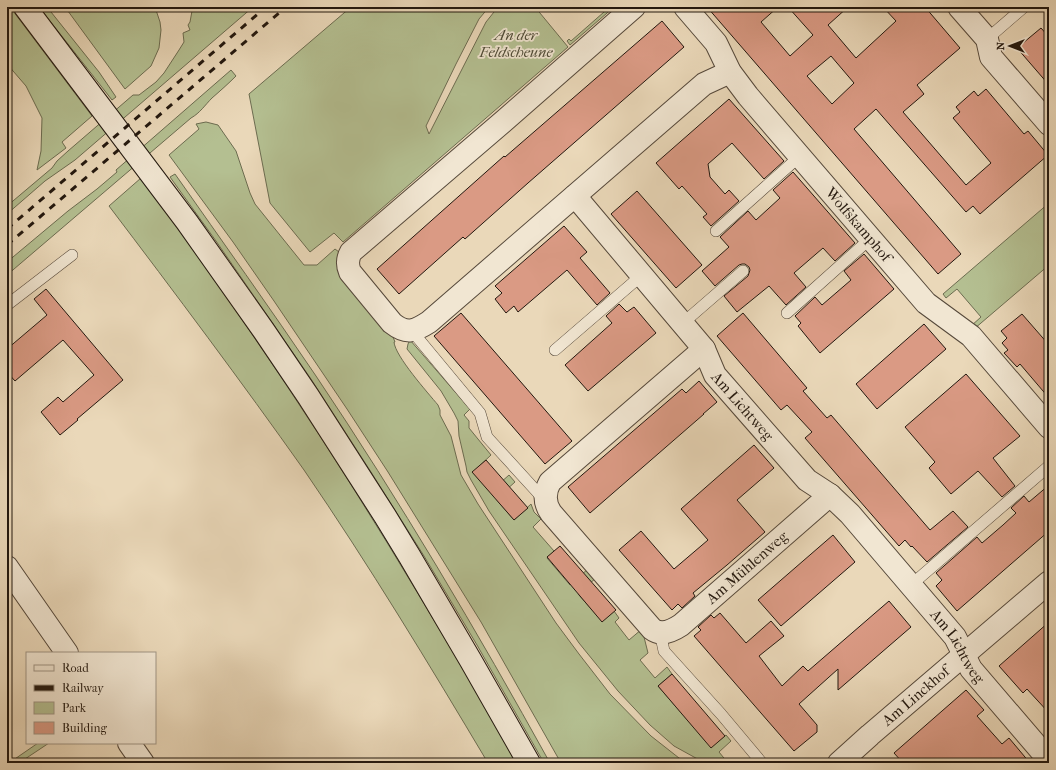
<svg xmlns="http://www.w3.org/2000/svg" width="1056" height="770" font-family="'IM FELL French Canon',serif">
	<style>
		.green { fill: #b4bf91; stroke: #6c6c50 }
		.building { fill: #da9a84; stroke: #23180f; fill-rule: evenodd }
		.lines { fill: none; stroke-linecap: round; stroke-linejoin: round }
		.lane-casing { stroke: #55483a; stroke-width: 12 }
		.street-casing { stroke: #55483a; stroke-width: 24 }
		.secondary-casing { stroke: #23180f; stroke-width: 24 }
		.lane { stroke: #f1e6d2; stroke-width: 11 }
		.street { stroke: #f1e6d2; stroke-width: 22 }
		.secondary { stroke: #f1e6d2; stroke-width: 22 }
		.rail { stroke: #23180f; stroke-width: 3; stroke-dasharray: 7 7; stroke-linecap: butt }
		.labels { text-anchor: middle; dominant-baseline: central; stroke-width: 3.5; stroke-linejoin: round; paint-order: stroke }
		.park-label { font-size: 15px; font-style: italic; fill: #4e4a36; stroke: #f1e6d2 }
		.street-label { font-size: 15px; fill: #23180f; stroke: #f1e6d2 }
	</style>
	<rect width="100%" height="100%" fill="#ead8b9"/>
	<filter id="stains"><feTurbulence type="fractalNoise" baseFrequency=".005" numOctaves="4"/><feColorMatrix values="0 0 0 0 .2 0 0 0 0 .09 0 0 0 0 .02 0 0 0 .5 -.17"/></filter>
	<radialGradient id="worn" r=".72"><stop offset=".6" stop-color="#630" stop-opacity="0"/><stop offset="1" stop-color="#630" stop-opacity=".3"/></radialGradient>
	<g class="green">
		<polygon points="7,7 10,7 92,116 62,142 66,148 37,170 41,151 42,118 26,86 7,64"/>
		<polygon points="39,7 47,7 99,72 116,97 112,100"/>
		<polygon points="65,7 155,7 160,22 161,30 159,48 151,66 125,89"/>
		<polygon points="206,7 253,7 75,160 45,181 7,214 7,206 52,168 57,161 68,151 133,95 139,95 156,82 164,73 179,50 184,42 183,33 190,30 188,25 190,22 192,11 199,10"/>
		<polygon points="351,7 489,7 479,19 456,64 426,126 429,134 486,22 498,7 535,7 568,47 343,242 334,233 310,252 270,203 249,94"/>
		<polygon points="602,7 614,7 570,45 567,41 569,39 571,41 604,12 601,8"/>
		<path d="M231,70L236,76C228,84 220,91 212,98C205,105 200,113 191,118L7,275V262L68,211L97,189L117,172L116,170Z"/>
		<path d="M206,122L218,125L236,151L250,193L255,204L304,265H317L335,249L339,252L391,332L395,342H394C395,356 428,393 438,405L440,410V415L451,436L461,475L478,504L556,623L579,654L610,694L651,736L679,758L688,763H561L481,622L388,472L347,409L274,301L233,242L169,155L199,129L196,124Z"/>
		<path d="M175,174C222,241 270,308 316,376C400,501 477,631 550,763H544L477,645L424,556L371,472L311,379L216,241L170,177Z"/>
		<path d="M141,178C241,313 334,453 420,597C453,652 486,706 516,763H488C429,664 369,565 304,470C241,381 175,293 109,206Z"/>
		<polygon points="1049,203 1049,265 974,329 971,326 981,317 957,289 946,298 943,294"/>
		<polygon points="410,340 470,409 464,415 469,421 469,428 491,455 473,472 490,492 509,475 515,482 496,499 514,520 531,504 534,512 541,519 533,527 554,551 547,558 570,585 589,568 597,577 578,594 602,621 614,611 619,618 615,622 629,640 642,629 648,637 644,637 648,653 640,660 655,678 667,667 672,674 658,686 711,747 726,735 731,741 719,752 728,763 703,762 674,746 650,725 618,691 579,643 489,511 471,480 467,472 466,466 459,436 458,421 454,413 441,391 407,349 408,344"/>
		<polygon points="38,743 49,743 19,763 9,763"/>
	</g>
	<g class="building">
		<path d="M707,7H778L761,22L790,56L813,35L788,7H848L828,25L856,58L896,21L883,7H925L960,48L917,85L924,94L903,112L966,185L991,163L953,118L960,112L956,107L974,91L978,96L986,89L1024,134L1028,131L1048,155L980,214L973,206L966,212L876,109L854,129L961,254L938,274ZM831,56L854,83L832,104L807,76Z"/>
		<polygon points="662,21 684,47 528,183 465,239 463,237 399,294 377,269 504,156 505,157"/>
		<polygon points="1041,28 1049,37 1049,85 1017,48"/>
		<polygon points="729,99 784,161 764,179 732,143 708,164 710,177 725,194 729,190 739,201 711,226 703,217 707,214 682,186 679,189 656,163"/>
		<polygon points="793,172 855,243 835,261 823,248 794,273 806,287 786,305 769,286 737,312 724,296 748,276 750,270 749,267 745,264 742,264 739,265 715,286 702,271 729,247 720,237 748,211 756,220 780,198 773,190"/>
		<polygon points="637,191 702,265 676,288 611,214"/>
		<polygon points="564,226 587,252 580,258 610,293 597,305 567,270 518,312 514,306 506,313 495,299 502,293 495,286"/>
		<polygon points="864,254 894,289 820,353 798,326 801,323 795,316 815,297 822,305 851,280 844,271"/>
		<polygon points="46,289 123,380 77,419 78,420 60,435 41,412 58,397 63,402 94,375 63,340 15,381 7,372 7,349 47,315 34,299"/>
		<polygon points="619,304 627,312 634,307 656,333 588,391 565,365 612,323 606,316"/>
		<polygon points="461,313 572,441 545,464 434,336"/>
		<polygon points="743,313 807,388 803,391 827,418 831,415 930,530 953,511 968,527 927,562 912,546 911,547 905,540 899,546 805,438 812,432 787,405 781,410 717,336"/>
		<polygon points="1022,314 1049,345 1049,398 1020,364 1017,367 1004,353 1008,350 1002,343 1007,338 1001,331"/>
		<polygon points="924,324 946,349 877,409 856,384"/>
		<polygon points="966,374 1020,436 993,458 1015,486 1002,497 978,471 951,494 929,468 935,462 905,427"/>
		<polygon points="699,381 717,402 703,414 704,414 590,513 568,487 682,389 686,393"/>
		<polygon points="754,445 774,468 737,500 765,532 727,565 693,593 695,596 682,608 678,604 672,610 619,550 641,531 674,569 708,540 681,509"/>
		<polygon points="486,460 528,508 514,520 472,472"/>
		<polygon points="1049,485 1049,531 957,611 936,586 942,580 936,573 977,537 982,543 1003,525 1016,513 1011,508 1024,496 1029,502"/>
		<polygon points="833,535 855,562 781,626 758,600"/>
		<polygon points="560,546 616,610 602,622 547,557"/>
		<polygon points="889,601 911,627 838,690 838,669 799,704 817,725 817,732 794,751 694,636 701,630 698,627 711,615 714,618 720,613 746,643 771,621 784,636 759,656 782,686 803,666 808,671"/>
		<polygon points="1049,622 1049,713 1027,689 1023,693 999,666"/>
		<polygon points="672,674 725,736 711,748 658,686"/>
		<polygon points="966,690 984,710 977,716 1002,744 1009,738 1030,763 903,763 894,753"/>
	</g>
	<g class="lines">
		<defs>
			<g id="lane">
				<polyline points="987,39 1024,7"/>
				<polyline points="716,231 800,156"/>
				<polyline points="7,305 72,255"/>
				<polyline points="787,313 871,238"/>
				<polyline points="683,323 743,271"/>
				<polyline points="412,331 480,413 487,437 539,494 545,497"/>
				<polyline points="555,350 642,275"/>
				<polyline points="911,585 1049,466"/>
				<polyline points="660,632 664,651 721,714 762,763"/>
			</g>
			<g id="street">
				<path d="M634,7L505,120L351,252C347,259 347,265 350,272L392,323C407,335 415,331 429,322L704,84L730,72"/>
				<path id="s1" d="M685,7L716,43L730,72L748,96L926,303L971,336L1049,427"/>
				<polyline points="959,7 987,39 991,57 1049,124"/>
				<path id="s2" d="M575,196L704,349L715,375L807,480L830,495L850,514L955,637L971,669L1049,760"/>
				<path id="s3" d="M704,349L550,482C544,493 544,503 551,513L652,629C661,636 672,631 681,625L830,495"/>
				<polyline points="7,567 67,653"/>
				<polyline points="129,743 143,763"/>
				<path id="s4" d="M839,763L870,735L1049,582"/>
			</g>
			<polyline id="secondary" points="25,7 187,222 264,331 308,396 385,516 410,557 471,661 529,763"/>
		</defs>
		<use href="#lane" class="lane-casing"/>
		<use href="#street" class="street-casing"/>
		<use href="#secondary" class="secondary-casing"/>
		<use href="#lane" class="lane"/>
		<use href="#street" class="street"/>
		<use href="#secondary" class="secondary"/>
		<g class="rail">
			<polyline points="7,229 266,7"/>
			<polyline points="7,245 286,7"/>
		</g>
	</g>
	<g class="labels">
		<g class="park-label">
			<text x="516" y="35">An der<tspan x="516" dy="17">Feldscheune</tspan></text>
		</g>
		<g class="street-label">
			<text stroke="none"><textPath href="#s1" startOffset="279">Wolfskamphof</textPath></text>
			<text stroke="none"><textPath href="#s2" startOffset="270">Am Lichtweg</textPath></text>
			<text stroke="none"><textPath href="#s3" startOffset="509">Am Mühlenweg</textPath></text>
			<text stroke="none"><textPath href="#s2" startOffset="594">Am Lichtweg</textPath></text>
			<text stroke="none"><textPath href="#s4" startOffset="102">Am Linckhof</textPath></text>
		</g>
	</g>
	<rect width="1056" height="770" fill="none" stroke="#ead8b9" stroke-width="24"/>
	<rect x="8" y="8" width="1040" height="754" fill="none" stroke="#23180f" stroke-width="2"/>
	<rect x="12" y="12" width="1032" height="746" fill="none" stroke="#23180f"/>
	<rect x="26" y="652" width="130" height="92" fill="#f1e6d2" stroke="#9f9484"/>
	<rect x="34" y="665" width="20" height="6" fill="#f1e6d2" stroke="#9f9484"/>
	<text x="62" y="672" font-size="12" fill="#23180f">Road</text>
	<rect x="34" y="685" width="20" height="6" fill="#23180f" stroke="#9f9484"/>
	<text x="62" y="692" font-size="12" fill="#23180f">Railway</text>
	<rect x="34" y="702" width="20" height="12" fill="#b4bf91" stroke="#9f9484"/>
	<text x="62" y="712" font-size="12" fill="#23180f">Park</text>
	<rect x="34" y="722" width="20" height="12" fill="#da9a84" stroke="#9f9484"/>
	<text x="62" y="732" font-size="12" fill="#23180f">Building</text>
	<g transform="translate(1010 46) rotate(270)" stroke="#f1e6d2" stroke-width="3" paint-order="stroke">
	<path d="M0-3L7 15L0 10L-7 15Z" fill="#23180f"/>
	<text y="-6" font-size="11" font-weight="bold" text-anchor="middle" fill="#23180f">N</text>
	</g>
	<rect width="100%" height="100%" filter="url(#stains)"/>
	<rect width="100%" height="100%" fill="url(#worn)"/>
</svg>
